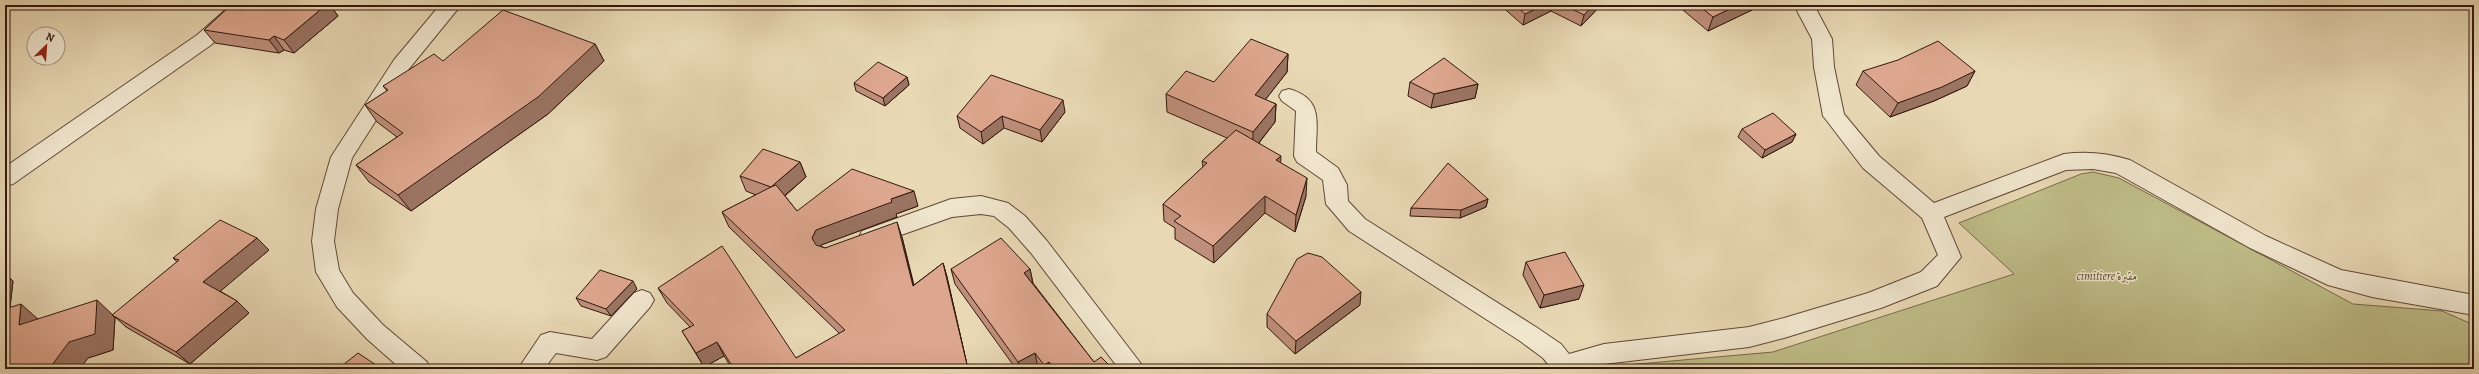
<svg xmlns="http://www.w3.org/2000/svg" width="2479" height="374" font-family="Alegreya,Amiri,serif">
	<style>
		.green { fill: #bebc87; stroke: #786a4a }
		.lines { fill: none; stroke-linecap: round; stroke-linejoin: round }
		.minor-casing { stroke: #604837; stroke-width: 2 }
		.minor { fill: #f0e6ce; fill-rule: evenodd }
		.wall { fill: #be8f7a; stroke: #33180d }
		.shaded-wall { fill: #9b7463; stroke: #33180d }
		.building { fill: #dda68e; stroke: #33180d }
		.labels { text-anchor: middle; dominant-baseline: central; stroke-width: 3; stroke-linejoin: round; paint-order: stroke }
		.park-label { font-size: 12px; font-style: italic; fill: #5d4932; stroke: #f0e6ce }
	</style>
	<rect width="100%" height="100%" fill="#e8d8b4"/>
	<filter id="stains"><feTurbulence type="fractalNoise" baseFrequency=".005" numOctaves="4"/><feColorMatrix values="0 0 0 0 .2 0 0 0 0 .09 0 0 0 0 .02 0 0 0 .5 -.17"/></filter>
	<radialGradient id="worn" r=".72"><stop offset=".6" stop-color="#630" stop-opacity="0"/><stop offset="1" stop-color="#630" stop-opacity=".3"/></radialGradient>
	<polygon class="green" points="2093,172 2119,178 2353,304 2442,311 2474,325 2474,369 1605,369 1615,366 1773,352 2014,274 1959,223 2081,174"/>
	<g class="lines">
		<defs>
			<g id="minor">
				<polygon points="231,5 253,5 211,45 13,184 5,186 5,167 197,35"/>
				<polygon points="440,5 461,5 408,70 352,158 338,209 334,241 339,270 353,293 383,325 427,362 430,369 401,369 367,339 337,307 316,272 312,241 316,209 331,157 394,60"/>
				<path d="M1794,5H1814L1832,39L1834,67L1844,114L1879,156L1934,203L2064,154C2086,151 2108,153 2130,160L2266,236L2341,270L2474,295V315L2372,297L2328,285L2250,248L2116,173L2093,169L2066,170L1944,217L1961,257L1937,286L1881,308L1784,338L1749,347L1604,364L1588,369H1552L1543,358L1520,341L1349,231L1326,204L1323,180L1297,162L1294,156L1296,111L1282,101L1279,96L1282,91L1289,89C1324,99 1316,122 1316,152L1338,168L1347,185L1348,201L1365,219L1536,327L1561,344L1569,354L1604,344L1749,327L1784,318L1868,293L1921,272L1938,255L1922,218L1863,168L1827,121L1823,116L1814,67L1812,39Z"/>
				<polygon points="981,196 1008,203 1025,216 1047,241 1145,369 1119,369 1031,253 1009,228 994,216 981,214 952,217 870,246 862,243 859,237 862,231 951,199"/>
				<polygon points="642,290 650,293 654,300 650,307 606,357 597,360 556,353 544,369 518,369 541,335 550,332 592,339 634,293"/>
			</g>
		</defs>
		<use href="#minor" class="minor-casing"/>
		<use href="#minor" class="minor"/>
	</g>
	<g class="wall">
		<polygon points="231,5 330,5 338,16 294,53 284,50 279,53 215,43 204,30"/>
		<polygon points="1500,5 1601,5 1581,26 1551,11 1523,25"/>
		<polygon points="1677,5 1754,5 1752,10 1708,31"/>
		<polygon points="595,44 604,61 548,114 411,211 369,182 356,165 397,137 377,122 365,105 387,91 383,86 443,61"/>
		<polygon points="1288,54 1287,72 1265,100 1276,104 1275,122 1259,143 1281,163 1306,196 1295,232 1265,213 1214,263 1175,239 1175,228 1164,221 1163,204 1203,167 1202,161 1227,138 1167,112 1166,94 1214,82"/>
		<polygon points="1863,71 1975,71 1967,86 1934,101 1890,117 1856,85"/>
		<polygon points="907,77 909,85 885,106 856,91 854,83"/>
		<polygon points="1410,82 1478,84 1475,98 1431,108 1408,96"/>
		<polygon points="1065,112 1042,142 1004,128 983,144 960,128 957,116"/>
		<polygon points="1742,129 1796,134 1792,142 1762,158 1738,137"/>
		<polygon points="800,162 806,177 785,196 797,211 918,206 896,214 897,217 821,245 821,246 825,248 902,237 914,285 943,263 947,277 968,369 732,369 724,356 704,367 682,331 690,327 667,303 658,288 796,358 840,334 729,227 722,212 756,195 746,191 740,176"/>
		<polygon points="1488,199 1486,207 1460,218 1410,216 1411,208"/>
		<polygon points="257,238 269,250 220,291 237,301 249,313 190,364 126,327 115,317 113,350 88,358 5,369 5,274 13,281 10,308 39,319 113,315 177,262 173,258"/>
		<polygon points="1526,262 1579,299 1540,308 1523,275"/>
		<polygon points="951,269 1030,269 1033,283 1094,362 1113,369 1039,369 1038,368 1035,369 1016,369 955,284"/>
		<polygon points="637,289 611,316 581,306 576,298"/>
		<polygon points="1360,305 1295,354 1267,327 1267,314"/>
	</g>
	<g class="shaded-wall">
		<polygon points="326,5 330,5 338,16 294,53 284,40"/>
		<polygon points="1544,5 1553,5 1551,11 1523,25 1525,14"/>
		<polygon points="1593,5 1601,5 1581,26 1584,15"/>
		<polygon points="1738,5 1754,5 1752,10 1708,31 1713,17"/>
		<polygon points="274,36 284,50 279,53 269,40"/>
		<polygon points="595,44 604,61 548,114 411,211 398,195"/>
		<polygon points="1288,54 1287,72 1255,113 1255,95"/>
		<polygon points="1975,71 1967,86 1934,101 1890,117 1898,103"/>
		<polygon points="907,77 909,85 885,106 883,98"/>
		<polygon points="1478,84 1475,98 1431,108 1434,94"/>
		<polygon points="1063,100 1065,112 1042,142 1040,130"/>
		<polygon points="1276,104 1275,122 1253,150 1253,132"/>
		<polygon points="1002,116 1004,128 983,144 981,132"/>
		<polygon points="1796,134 1792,142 1762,158 1765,150"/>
		<polygon points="1281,156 1280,173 1276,160"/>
		<polygon points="800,162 806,177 777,202 771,187"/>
		<polygon points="1307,178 1306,196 1295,232 1296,215"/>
		<polygon points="914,191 918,206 896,214 897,217 821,245 818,253 812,238 816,230 891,199"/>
		<polygon points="1265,196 1265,213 1214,263 1213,246"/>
		<polygon points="1488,199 1486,207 1460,218 1461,210"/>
		<polygon points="897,222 902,237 917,300 913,286"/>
		<polygon points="257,238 269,250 216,295 203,282"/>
		<polygon points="943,263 947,277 968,369"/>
		<polygon points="1030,269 1033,284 1024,273"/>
		<polygon points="5,274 13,281 7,331 5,329"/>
		<polygon points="633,281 637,289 611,316 606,309"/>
		<polygon points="1584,285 1579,299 1540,308 1544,295"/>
		<polygon points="1361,292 1360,305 1295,354 1296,341"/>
		<polygon points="97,300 115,317 112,315 115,317 113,350 88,358 80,369 49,369"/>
		<polygon points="237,301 249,313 190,364 176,352"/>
		<polygon points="21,304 40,321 19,325"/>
		<polygon points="717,342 724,356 704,367 696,353"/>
		<polygon points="1035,353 1038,368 1035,369 1019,369 1018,362"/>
		<polygon points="1049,362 1050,369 1045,369 1044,365"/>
	</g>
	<g class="building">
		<polygon points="231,5 326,5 284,40 274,36 269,40 204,30"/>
		<polygon points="1515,5 1544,5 1525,14"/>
		<polygon points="1564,5 1593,5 1584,15"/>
		<polygon points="1698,5 1738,5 1713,17"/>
		<polygon points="503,10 595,44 538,97 398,195 356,165 403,133 365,105 388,90 383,86 434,54 443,61"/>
		<polygon points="1251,39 1288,54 1255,95 1276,104 1253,132 1166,94 1186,71 1214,82"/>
		<polygon points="1938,41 1975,71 1942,87 1898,103 1863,71 1898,60"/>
		<polygon points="1444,58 1478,84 1434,94 1410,82"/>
		<polygon points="878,62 907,77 883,98 854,83"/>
		<polygon points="991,75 1063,100 1040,130 1002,116 981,132 957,116"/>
		<polygon points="1773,113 1796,134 1765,150 1742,129"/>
		<polygon points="1236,130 1281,156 1276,160 1307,178 1296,215 1265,196 1213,246 1174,221 1181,216 1163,204 1207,163 1202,161"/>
		<polygon points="763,149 800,162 771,187 776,185 797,211 852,169 914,191 891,199 892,202 816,230 812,238 816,245 825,248 897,222 913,286 943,263 968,369 734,369 717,342 696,353 682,331 694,325 658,288 722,246 796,358 845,330 722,212 771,187 740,176"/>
		<polygon points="1448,163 1488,199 1461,210 1411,208"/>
		<polygon points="220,220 257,238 203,282 237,301 176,352 112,315 179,260 173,258"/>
		<polygon points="1001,238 1030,269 1024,273 1094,362 1101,357 1113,369 1055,369 1049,362 1044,365 1035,353 1018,362 951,269"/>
		<polygon points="1565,252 1584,285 1544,295 1526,262"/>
		<polygon points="1308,253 1322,257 1361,292 1296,341 1267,314 1297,259"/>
		<polygon points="600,270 633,281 606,309 576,298"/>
		<polygon points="97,300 95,334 69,342 49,369 5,369 5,309 21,304 19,325"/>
		<polygon points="358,353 382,369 338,369"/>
	</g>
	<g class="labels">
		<g class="park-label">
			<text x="2107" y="276">cimitiere مقبرة</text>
		</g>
	</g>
	<rect width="2479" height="374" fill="none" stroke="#e8d8b4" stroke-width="20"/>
	<rect x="6" y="6" width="2467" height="362" fill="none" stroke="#33180d" stroke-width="2"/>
	<rect x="10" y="10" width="2459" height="354" fill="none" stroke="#33180d"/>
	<g transform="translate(46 46) rotate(25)"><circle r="19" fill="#f0e6ce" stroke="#a49481"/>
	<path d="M0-3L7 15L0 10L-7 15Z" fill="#8f2418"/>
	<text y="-6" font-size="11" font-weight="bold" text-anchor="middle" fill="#33180d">N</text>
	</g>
	<rect width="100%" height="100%" filter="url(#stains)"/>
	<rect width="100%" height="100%" fill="url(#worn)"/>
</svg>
